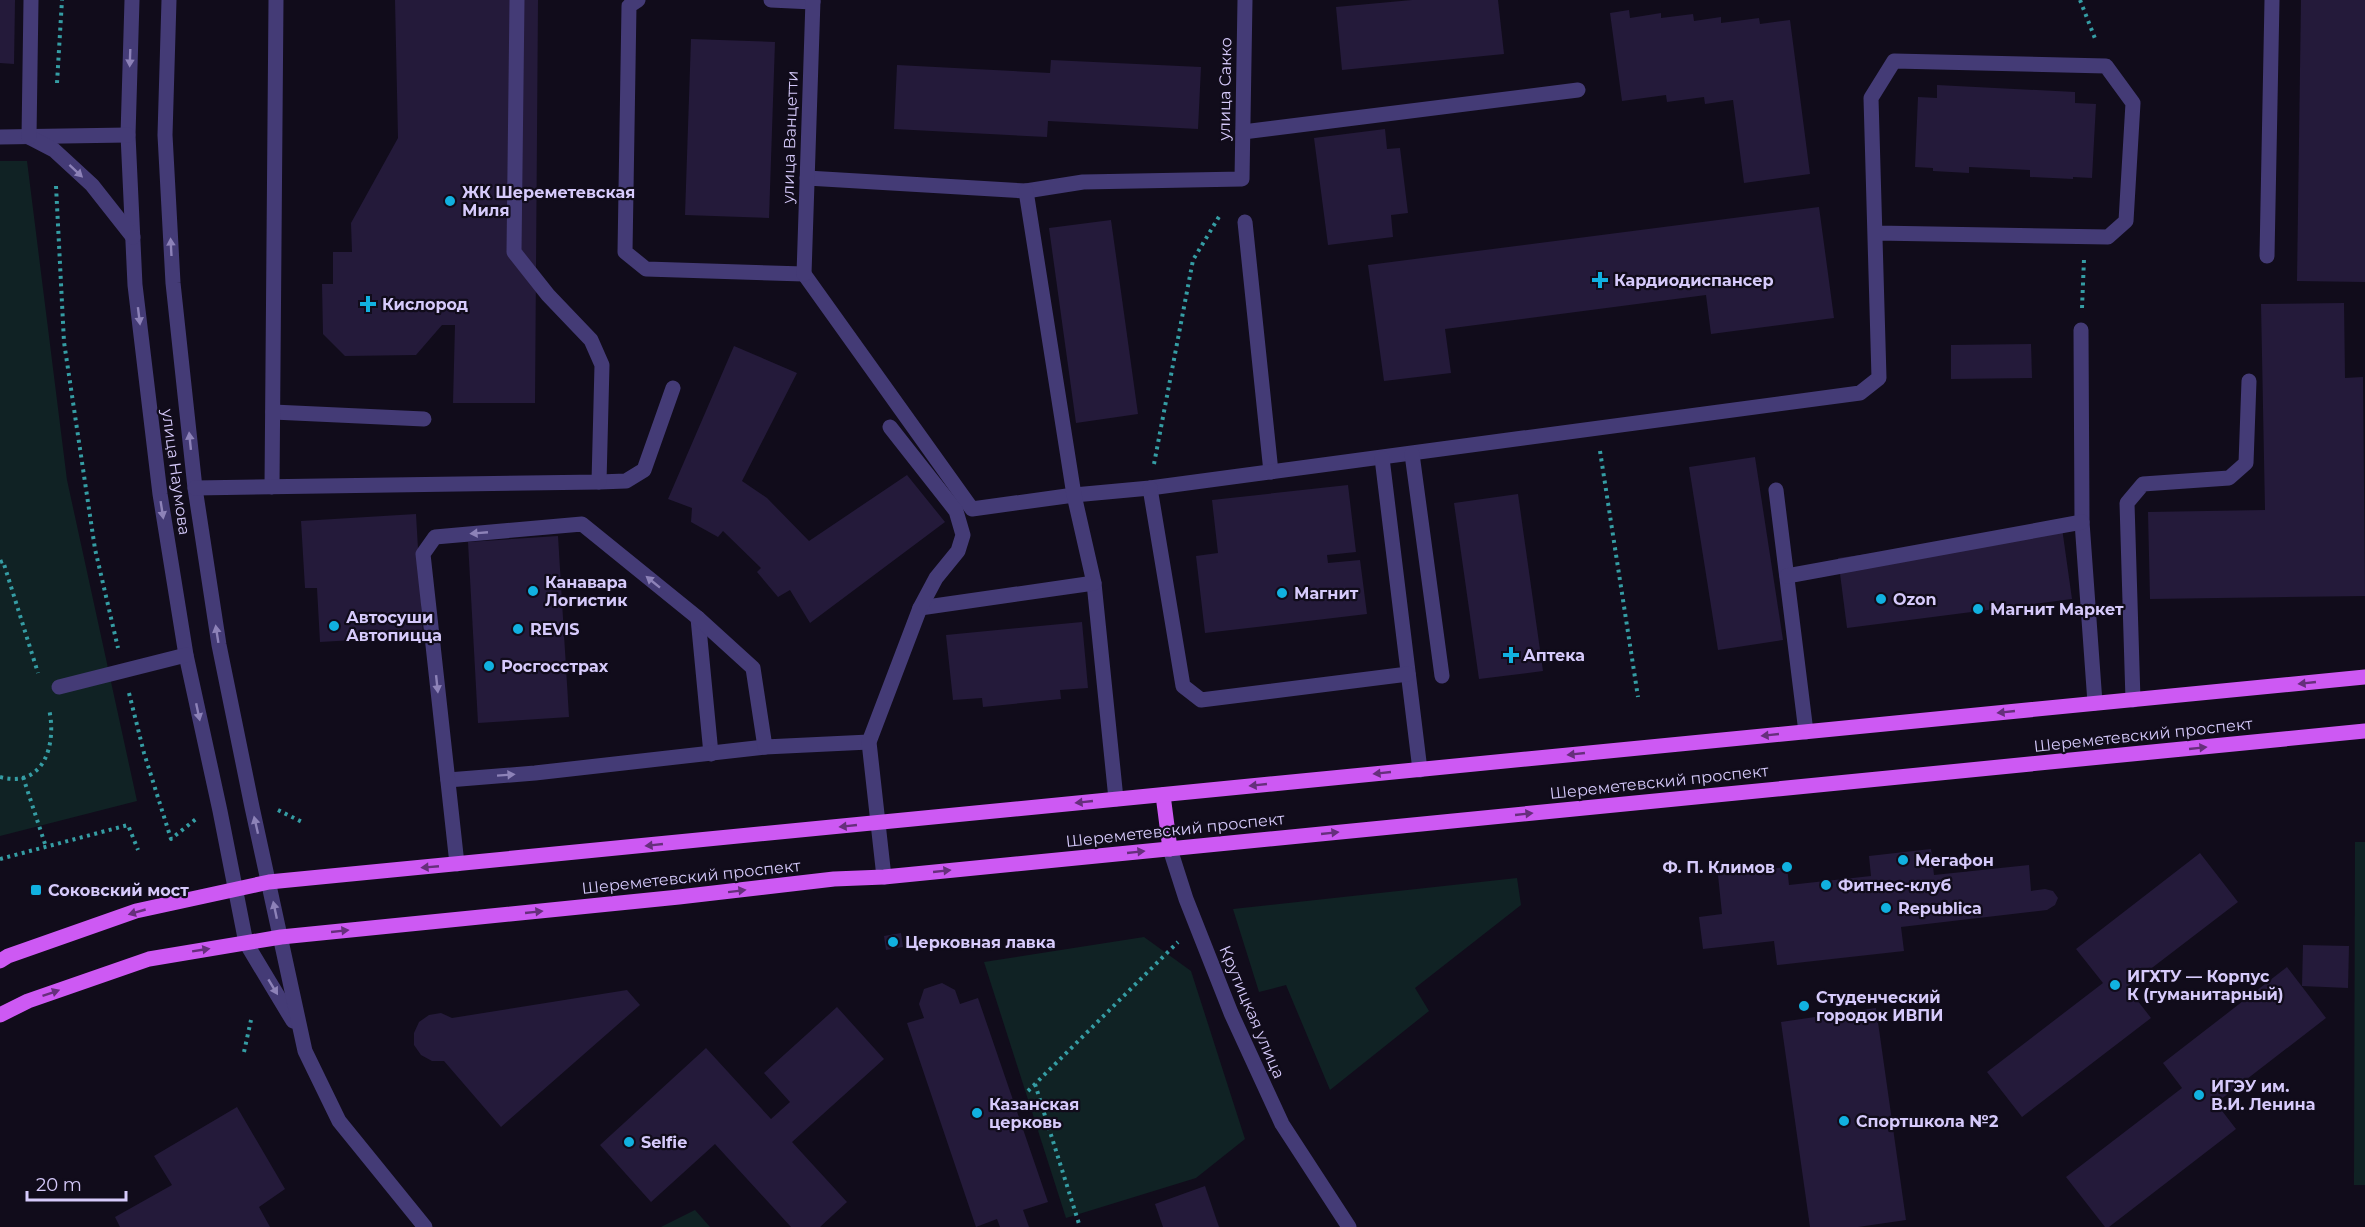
<svg xmlns="http://www.w3.org/2000/svg" width="2365" height="1227" font-family="Montserrat,sans-serif">
	<style>
		.green { fill: #102224 }
		.building { fill: #241a3a }
		.lines { fill: none; stroke-linecap: round; stroke-linejoin: round }
		.path { stroke: #359da4; stroke-width: 4; stroke-dasharray: 3 4.5; stroke-linecap: butt }
		.minor { stroke: #443b76; stroke-width: 15 }
		.major { stroke: #cd59f3; stroke-width: 15 }
		.oneway { fill: #8d82b8 }
		.oneway2 { fill: #662f7c }
		.poi-dot { fill: #11b1e0; stroke: #110c1b; stroke-width: 2 }
		.labels { text-anchor: middle; dominant-baseline: central; stroke-width: 4.5; stroke-linejoin: round; paint-order: stroke }
		.street-label { font-size: 16px; fill: #d6cafb; stroke: #110c1b }
		.poi-label { font-size: 16px; font-weight: bold; fill: #d6cafb; stroke: #110c1b; text-anchor: start }
	</style>
	<rect width="100%" height="100%" fill="#110c1b"/>
	<g class="green">
		<polygon points="0,161 27,161 67,480 137,801 0,836"/>
		<polygon points="2355,842 2365,842 2365,1185 2354,1185"/>
		<polygon points="1517,878 1521,905 1415,988 1429,1011 1330,1090 1286,985 1259,992 1233,909"/>
		<polygon points="1144,937 1191,971 1245,1139 1196,1178 1066,1218 984,962"/>
		<polygon points="695,1210 710,1227 661,1227"/>
	</g>
	<g class="building">
		<polygon points="0,0 15,0 14,64 0,63"/>
		<polygon points="395,0 538,0 535,403 453,403 455,325 442,325 416,355 345,356 323,334 322,284 333,284 333,252 352,252 351,223 398,138"/>
		<polygon points="1412,0 1498,0 1504,54 1342,70 1336,7"/>
		<polygon points="2301,0 2365,0 2365,282 2297,281"/>
		<polygon points="1629,10 1630,18 1661,13 1661,18 1693,14 1694,21 1721,17 1721,23 1759,18 1760,24 1790,20 1810,174 1744,183 1733,100 1705,104 1704,97 1667,102 1666,95 1622,101 1610,13"/>
		<polygon points="691,39 775,42 769,218 685,215"/>
		<polygon points="1051,60 1201,67 1198,129 1048,121 1047,137 894,129 897,65 1050,73"/>
		<polygon points="1937,85 2075,92 2075,103 2096,104 2092,178 2073,177 2073,179 2030,177 2030,170 1969,167 1969,173 1933,171 1933,168 1915,167 1918,97 1937,98"/>
		<polygon points="1385,129 1387,149 1400,148 1408,213 1391,215 1393,237 1328,245 1314,138"/>
		<polygon points="1819,207 1834,318 1711,334 1706,295 1445,329 1451,373 1384,381 1368,265"/>
		<polygon points="1111,220 1138,414 1076,423 1049,228"/>
		<polygon points="2344,303 2345,378 2363,377 2365,596 2150,599 2148,512 2265,510 2261,304"/>
		<polygon points="2031,344 2032,378 1951,379 1951,345"/>
		<polygon points="734,346 797,373 742,481 767,498 809,541 907,475 945,522 810,623 790,590 778,597 757,572 761,568 723,531 718,537 691,522 692,508 668,499"/>
		<polygon points="1755,457 1783,640 1718,650 1689,467"/>
		<polygon points="1348,485 1356,552 1327,555 1328,563 1360,560 1367,614 1205,633 1196,556 1218,553 1212,500"/>
		<polygon points="1518,494 1543,671 1479,679 1454,503"/>
		<polygon points="416,514 423,636 320,642 317,588 305,588 301,521"/>
		<polygon points="2062,528 2072,599 1847,628 1838,558"/>
		<polygon points="558,536 569,717 478,723 468,542"/>
		<polygon points="1082,622 1088,688 1060,690 1061,699 983,707 982,698 953,700 946,635"/>
		<polygon points="1931,849 1934,875 2029,865 2031,891 2045,889 2053,891 2058,898 2055,905 2047,910 1901,927 1904,951 1777,965 1774,941 1703,949 1699,917 1722,914 1718,875 1787,867 1789,885 1871,876 1869,856"/>
		<polygon points="2200,853 2238,902 2127,987 2151,1018 2022,1117 1987,1072 2103,983 2076,949"/>
		<polygon points="901,933 903,947 886,950 884,936"/>
		<polygon points="2303,945 2349,946 2348,988 2302,986"/>
		<polygon points="2287,967 2326,1018 2216,1103 2236,1129 2109,1227 2105,1227 2066,1177 2182,1088 2163,1063"/>
		<polygon points="942,983 955,990 960,1004 978,998 1048,1202 1023,1210 1029,1227 1000,1227 997,1219 976,1227 907,1023 924,1018 919,1004 924,989"/>
		<polygon points="627,990 640,1005 501,1127 444,1061 432,1061 421,1055 414,1045 414,1033 419,1022 429,1015 441,1013 452,1018"/>
		<polygon points="837,1007 884,1059 792,1142 847,1202 820,1227 791,1227 715,1144 651,1202 600,1145 706,1048 771,1119 790,1102 764,1073"/>
		<polygon points="1876,1008 1906,1220 1858,1227 1810,1227 1781,1022"/>
		<polygon points="237,1107 285,1189 259,1207 270,1227 120,1227 115,1217 172,1185 154,1156"/>
		<polygon points="1205,1186 1219,1227 1163,1227 1155,1204"/>
	</g>
	<g class="lines">
		<g class="path">
			<polyline points="2080,0 2096,41"/>
			<polyline points="57,83 62,0"/>
			<polyline points="56,186 64,342 95,549 118,648"/>
			<polyline points="2082,308 2084,259"/>
			<polyline points="1600,451 1638,697"/>
			<polyline points="1154,464 1193,260 1220,215"/>
			<polyline points="0,562 3,561 38,673"/>
			<polyline points="129,693 144,753 171,839 196,819"/>
			<path d="M0,777C44,789 57,744 49,709"/>
			<polyline points="23,777 46,847"/>
			<polyline points="278,810 302,822"/>
			<polyline points="0,859 128,825 138,850"/>
			<polyline points="244,1052 251,1020"/>
			<polyline points="1035,1084 1080,1227"/>
			<polyline points="1028,1091 1178,942"/>
		</g>
		<g class="minor">
			<polyline points="132,0 128,135 135,285 160,494 186,655 220,811 246,943 293,1021"/>
			<polyline points="169,0 165,135 173,283 195,488 219,645 252,807 305,1051 339,1121 425,1227"/>
			<polyline points="638,0 629,6 625,252 646,269 804,274"/>
			<polyline points="771,0 813,2"/>
			<polyline points="1243,132 1578,90"/>
			<polyline points="0,137 128,135"/>
			<polyline points="29,137 54,150 92,185 133,237"/>
			<polyline points="29,137 31,0"/>
			<polyline points="807,178 1026,191 1083,182 1242,179 1245,0"/>
			<polyline points="1245,222 1271,472"/>
			<polyline points="2267,256 2272,0"/>
			<polyline points="804,274 972,509 1074,495 1150,488 1860,393 1879,378 1871,98 1894,61 2106,66 2133,103 2126,221 2108,237 1876,233"/>
			<polyline points="804,274 813,0"/>
			<polyline points="2081,330 2082,522 2095,703"/>
			<polyline points="273,412 424,419"/>
			<polyline points="1412,454 1442,676"/>
			<polyline points="1382,458 1420,770"/>
			<polyline points="599,482 626,481 644,470 673,388"/>
			<polyline points="272,487 276,0"/>
			<polyline points="195,488 599,482 602,365 591,340 548,295 514,252 517,0"/>
			<polyline points="1150,488 1183,686 1201,700 1408,674"/>
			<polyline points="1776,490 1806,732"/>
			<polyline points="1787,576 2082,522"/>
			<polyline points="1094,583 1116,799"/>
			<polyline points="920,608 1094,583 1074,495 1026,191"/>
			<polyline points="698,618 711,754"/>
			<polyline points="59,687 186,655"/>
			<polyline points="2133,700 2127,503 2143,484 2229,478 2246,463 2249,381"/>
			<polyline points="448,780 535,773 765,747"/>
			<polyline points="1170,849 1186,899 1231,1013 1282,1124 1349,1227"/>
			<polyline points="457,864 423,554 435,537 582,524 698,618 753,668 765,747 869,742"/>
			<polyline points="884,877 869,742 920,608 936,578 958,551 963,535 956,511 890,427"/>
		</g>
		<g class="major">
			<polyline points="1163,795 1170,849"/>
			<polyline points="0,961 8,956 136,911 269,882 2365,677"/>
			<polyline points="0,1015 28,1001 149,959 281,937 679,897 834,879 884,877 2365,731"/>
		</g>
	</g>
	<defs><path id="oneway-solid" d="M-6-.8H1V-3.2L6.5 0L1 3.2V.8H-6Z" transform="scale(1.5)"/></defs>
	<g class="oneway">
		<use href="#oneway-solid" transform="translate(130 58) rotate(92)"/>
		<use href="#oneway-solid" transform="translate(76 171) rotate(43)"/>
		<use href="#oneway-solid" transform="translate(171 247) rotate(-93)"/>
		<use href="#oneway-solid" transform="translate(139 316) rotate(83)"/>
		<use href="#oneway-solid" transform="translate(190 441) rotate(-96)"/>
		<use href="#oneway-solid" transform="translate(162 510) rotate(81)"/>
		<use href="#oneway-solid" transform="translate(479 533) rotate(175)"/>
		<use href="#oneway-solid" transform="translate(653 582) rotate(-141)"/>
		<use href="#oneway-solid" transform="translate(217 634) rotate(-99)"/>
		<use href="#oneway-solid" transform="translate(437 684) rotate(84)"/>
		<use href="#oneway-solid" transform="translate(198 712) rotate(78)"/>
		<use href="#oneway-solid" transform="translate(506 775) rotate(-4)"/>
		<use href="#oneway-solid" transform="translate(256 825) rotate(-103)"/>
		<use href="#oneway-solid" transform="translate(275 910) rotate(-102)"/>
		<use href="#oneway-solid" transform="translate(273 987) rotate(59)"/>
	</g>
	<g class="oneway2">
		<use href="#oneway-solid" transform="translate(2307 683) rotate(174)"/>
		<use href="#oneway-solid" transform="translate(2006 712) rotate(174)"/>
		<use href="#oneway-solid" transform="translate(1770 735) rotate(174)"/>
		<use href="#oneway-solid" transform="translate(2198 748) rotate(-6)"/>
		<use href="#oneway-solid" transform="translate(1576 754) rotate(174)"/>
		<use href="#oneway-solid" transform="translate(1382 773) rotate(174)"/>
		<use href="#oneway-solid" transform="translate(1258 785) rotate(174)"/>
		<use href="#oneway-solid" transform="translate(1084 802) rotate(174)"/>
		<use href="#oneway-solid" transform="translate(1524 814) rotate(-6)"/>
		<use href="#oneway-solid" transform="translate(848 826) rotate(174)"/>
		<use href="#oneway-solid" transform="translate(1330 833) rotate(-6)"/>
		<use href="#oneway-solid" transform="translate(654 845) rotate(174)"/>
		<use href="#oneway-solid" transform="translate(1136 852) rotate(-6)"/>
		<use href="#oneway-solid" transform="translate(430 867) rotate(175)"/>
		<use href="#oneway-solid" transform="translate(942 871) rotate(-6)"/>
		<use href="#oneway-solid" transform="translate(737 891) rotate(-7)"/>
		<use href="#oneway-solid" transform="translate(137 912) rotate(164)"/>
		<use href="#oneway-solid" transform="translate(534 912) rotate(-6)"/>
		<use href="#oneway-solid" transform="translate(340 931) rotate(-6)"/>
		<use href="#oneway-solid" transform="translate(201 950) rotate(-9)"/>
		<use href="#oneway-solid" transform="translate(51 993) rotate(-19)"/>
	</g>
	<g class="poi-dot">
		<circle cx="450" cy="201" r="6"/>
		<path d="M1597 271h6v6h6v6h-6v6h-6v-6h-6v-6h6z"/>
		<path d="M365 295h6v6h6v6h-6v6h-6v-6h-6v-6h6z"/>
		<circle cx="533" cy="591" r="6"/>
		<circle cx="1282" cy="593" r="6"/>
		<circle cx="1881" cy="599" r="6"/>
		<circle cx="1978" cy="609" r="6"/>
		<circle cx="334" cy="626" r="6"/>
		<circle cx="518" cy="629" r="6"/>
		<path d="M1508 646h6v6h6v6h-6v6h-6v-6h-6v-6h6z"/>
		<circle cx="489" cy="666" r="6"/>
		<circle cx="1903" cy="860" r="6"/>
		<circle cx="1787" cy="867" r="6"/>
		<circle cx="1826" cy="885" r="6"/>
		<rect x="30" y="884" width="12" height="12" rx="3"/>
		<circle cx="1886" cy="908" r="6"/>
		<circle cx="893" cy="942" r="6"/>
		<circle cx="2115" cy="985" r="6"/>
		<circle cx="1804" cy="1006" r="6"/>
		<circle cx="2199" cy="1095" r="6"/>
		<circle cx="977" cy="1113" r="6"/>
		<circle cx="1844" cy="1121" r="6"/>
		<circle cx="629" cy="1142" r="6"/>
	</g>
	<g class="labels">
		<g class="street-label">
			<text transform="translate(1225 89) rotate(-89)">улица Сакко</text>
			<text transform="translate(790 137) rotate(-88)">улица Ванцетти</text>
			<text transform="translate(176 472) rotate(82)">улица Наумова</text>
			<text transform="translate(2143 735) rotate(-6)">Шереметевский проспект</text>
			<text transform="translate(1659 782) rotate(-6)">Шереметевский проспект</text>
			<text transform="translate(1175 830) rotate(-6)">Шереметевский проспект</text>
			<text transform="translate(691 877) rotate(-6)">Шереметевский проспект</text>
			<text transform="translate(1252 1012) rotate(67)">Крутицкая улица</text>
		</g>
		<g class="poi-label">
			<text x="462" y="192">ЖК Шереметевская<tspan x="462" dy="18">Миля</tspan></text>
			<text x="1614" y="280">Кардиодиспансер</text>
			<text x="382" y="304">Кислород</text>
			<text x="545" y="582">Канавара<tspan x="545" dy="18">Логистик</tspan></text>
			<text x="1294" y="593">Магнит</text>
			<text x="1893" y="599">Ozon</text>
			<text x="1990" y="609">Магнит Маркет</text>
			<text x="346" y="617">Автосуши<tspan x="346" dy="18">Автопицца</tspan></text>
			<text x="530" y="629">REVIS</text>
			<text x="1523" y="655">Аптека</text>
			<text x="501" y="666">Росгосстрах</text>
			<text x="1915" y="860">Мегафон</text>
			<text x="1775" y="867" text-anchor="end">Ф. П. Климов</text>
			<text x="1838" y="885">Фитнес-клуб</text>
			<text x="48" y="890">Соковский мост</text>
			<text x="1898" y="908">Republica</text>
			<text x="905" y="942">Церковная лавка</text>
			<text x="2127" y="976">ИГХТУ — Корпус<tspan x="2127" dy="18">К (гуманитарный)</tspan></text>
			<text x="1816" y="997">Студенческий<tspan x="1816" dy="18">городок ИВПИ</tspan></text>
			<text x="2211" y="1086">ИГЭУ им.<tspan x="2211" dy="18">В.И. Ленина</tspan></text>
			<text x="989" y="1104">Казанская<tspan x="989" dy="18">церковь</tspan></text>
			<text x="1856" y="1121">Спортшкола №2</text>
			<text x="641" y="1142">Selfie</text>
		</g>
	</g>
	<path d="M27 1191v9h99v-9" fill="none" stroke="#d6cafb" stroke-width="3"/>
	<text x="36" y="1191" font-size="18" fill="#d6cafb" stroke="#110c1b" stroke-width="4.5" paint-order="stroke">20 m</text>
</svg>
